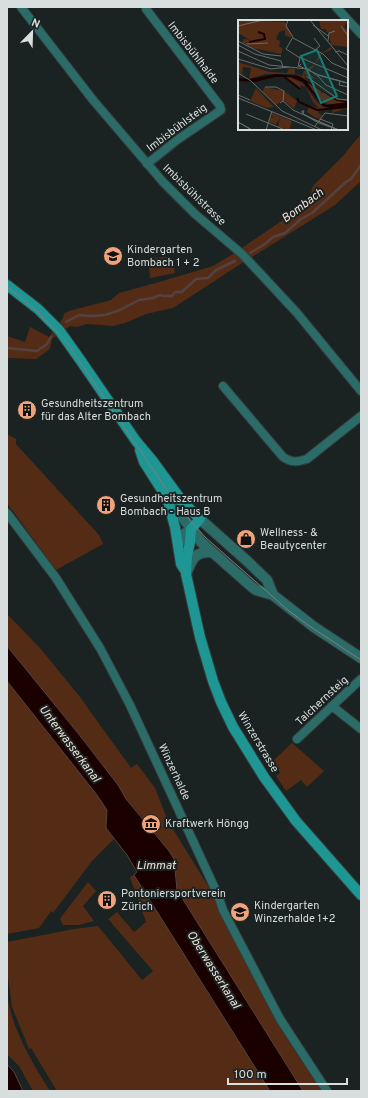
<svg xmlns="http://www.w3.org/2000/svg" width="368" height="1098" font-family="Overpass,sans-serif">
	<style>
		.green { fill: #542c16 }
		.water { fill: #1b0000; stroke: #544242 }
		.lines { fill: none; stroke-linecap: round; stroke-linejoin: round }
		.stream { stroke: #544242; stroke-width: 2.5 }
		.minor-casing { stroke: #353c3c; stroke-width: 10 }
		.tertiary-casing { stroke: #353c3c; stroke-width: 12 }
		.secondary-casing { stroke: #353c3c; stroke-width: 12 }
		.minor { stroke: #2b6c69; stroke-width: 8 }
		.tertiary { stroke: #2b6c69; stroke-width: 10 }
		.secondary { stroke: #1e9693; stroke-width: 10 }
		.tram { stroke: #7a8181; stroke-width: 1 }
		.labels { text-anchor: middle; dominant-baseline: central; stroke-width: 4; stroke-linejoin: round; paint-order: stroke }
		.street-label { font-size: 11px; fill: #d8dddd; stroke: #1a2222 }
		.poi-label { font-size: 11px; fill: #d8dddd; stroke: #1a2222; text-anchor: start }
		.water-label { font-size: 12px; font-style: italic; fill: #f2e0d7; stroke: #1a2222 }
		.inset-river { fill: none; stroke: #1b0000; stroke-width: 2 }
		.inset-road { fill: none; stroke: #666d6d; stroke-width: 1 }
		.view { fill: #197b74; fill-opacity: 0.15; stroke: #197b74; stroke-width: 2 }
		.inset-edge { fill: none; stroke: #d8dddd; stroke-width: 2 }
	</style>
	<rect width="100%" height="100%" fill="#1a2222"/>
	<g class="green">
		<polygon points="361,134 361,181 335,205 239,265 173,308 146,314 125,323 113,326 87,324 77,327 70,326 52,339 50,349 36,359 7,358 7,336 25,342 30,327 49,337 63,318 64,314 69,311 111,300 119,293 159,282 213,266 233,254 308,203 313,186 343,156"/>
		<polygon points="168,257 174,266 175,273 150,278 148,260 151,258"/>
		<polygon points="7,434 16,439 16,444 99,535 103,544 56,570 7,503"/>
		<polygon points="7,614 40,648 80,697 131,768 137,764 155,788 168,821 223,910 259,979 322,1091 303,1091 177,890 176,874 169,851 155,833 162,827 151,814 144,819 126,799 118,785 81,737 7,646"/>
		<polygon points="7,681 97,795 107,810 106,828 114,839 92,861 53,913 51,911 39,928 7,934"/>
		<polygon points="292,743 324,771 307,787 301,780 286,791 276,776 280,773 274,760"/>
		<polygon points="134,875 270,1091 57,1091 31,1048 29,1049 12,1007 7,969 7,942 74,929 98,926 142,980 153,971 108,919 117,912 134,932 146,922 130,877"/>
		<polygon points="88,882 96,891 83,906 94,921 79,925 63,925 60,919 62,916"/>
		<path d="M7,994C12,1029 31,1061 50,1091H33L19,1066L7,1054Z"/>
	</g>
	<g class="water">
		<polygon points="7,646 81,737 118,785 126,799 169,851 174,859 177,890 303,1091 270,1091 134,875 137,872 127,855 106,828 107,810 97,795 7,681"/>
		<polygon points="7,1064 14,1072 23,1091 7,1091"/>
	</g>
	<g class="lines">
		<g class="stream">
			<polyline points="250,253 265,244 273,237 285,233 301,219 312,213 346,182 351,179 361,165"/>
			<polyline points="66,322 79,315 91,316 105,315 120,310 139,300 153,298 160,295 163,296 172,296 175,292 182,292 196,279 208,278 216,270 235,261"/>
			<polyline points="7,348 37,351 47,344 51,337"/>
		</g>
		<defs>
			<g id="minor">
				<polyline points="21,7 93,100 163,182 195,214 242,254 258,271 297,313 361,391"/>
				<polyline points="336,7 361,34"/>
				<polyline points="146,9 220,106 221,110 177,140 147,164"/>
				<path d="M223,386L283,457C292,463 297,462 307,459L361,416"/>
				<polyline points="7,513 56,578 100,648 130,705 218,895 223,910 280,1019 327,1091"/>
				<polyline points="332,706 361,729"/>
				<polyline points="297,739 361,679"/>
			</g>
			<g id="tertiary">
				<polyline points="168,498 201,542 252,587 256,590 273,595 314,627 361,658"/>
				<polyline points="200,519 246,560 267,580 273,595"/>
				<polyline points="178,545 184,534 191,529"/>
				<path d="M186,574C192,559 194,552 211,552"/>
			</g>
			<g id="secondary">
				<polyline points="7,285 38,309 59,330 81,361 136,441 152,460 182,501 200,519 191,529 190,542 187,556 186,574 200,637 213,681 221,702 233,727 264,777 296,821 361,895"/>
				<polyline points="140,450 144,462 167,498 175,527 181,564 184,569"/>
			</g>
		</defs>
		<use href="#minor" class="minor-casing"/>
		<use href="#tertiary" class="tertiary-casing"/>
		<use href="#secondary" class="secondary-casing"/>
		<use href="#minor" class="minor"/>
		<use href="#tertiary" class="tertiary"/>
		<use href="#secondary" class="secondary"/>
		<polyline class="tram" points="7,287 36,310 65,340 167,490 190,520 205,537 289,611 308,625 361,660"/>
	</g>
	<defs>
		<symbol id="school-disc" viewBox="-11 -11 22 22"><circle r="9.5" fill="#f0a27a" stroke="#1a2222"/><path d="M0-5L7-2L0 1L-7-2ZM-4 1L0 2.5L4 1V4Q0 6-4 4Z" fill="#111"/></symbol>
		<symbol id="building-disc" viewBox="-11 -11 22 22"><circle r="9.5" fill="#f0a27a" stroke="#1a2222"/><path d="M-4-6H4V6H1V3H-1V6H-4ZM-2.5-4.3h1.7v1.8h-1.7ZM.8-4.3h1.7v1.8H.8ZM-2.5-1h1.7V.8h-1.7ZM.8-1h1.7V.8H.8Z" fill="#111"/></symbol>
		<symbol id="shop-disc" viewBox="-11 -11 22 22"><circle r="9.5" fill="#f0a27a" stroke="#1a2222"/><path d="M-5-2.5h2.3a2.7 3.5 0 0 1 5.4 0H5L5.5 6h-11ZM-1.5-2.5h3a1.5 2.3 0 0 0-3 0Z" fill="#111"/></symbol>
		<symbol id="museum-disc" viewBox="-11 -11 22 22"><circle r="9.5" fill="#f0a27a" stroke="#1a2222"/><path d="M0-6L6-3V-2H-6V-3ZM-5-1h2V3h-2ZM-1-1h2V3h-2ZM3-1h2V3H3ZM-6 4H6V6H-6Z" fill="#111"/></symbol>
	</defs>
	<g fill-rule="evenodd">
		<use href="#school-disc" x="102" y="245" width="22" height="22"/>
		<use href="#building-disc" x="16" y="399" width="22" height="22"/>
		<use href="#building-disc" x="95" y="494" width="22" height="22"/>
		<use href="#shop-disc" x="235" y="528" width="22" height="22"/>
		<use href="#museum-disc" x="140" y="813" width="22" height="22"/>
		<use href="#building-disc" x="96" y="889" width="22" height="22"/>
		<use href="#school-disc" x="229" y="901" width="22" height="22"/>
	</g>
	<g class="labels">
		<g class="street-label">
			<text transform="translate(193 53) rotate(52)">Imbisbühlhalde</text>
			<text transform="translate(177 128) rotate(-37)">Imbisbühlsteig</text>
			<text transform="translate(194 195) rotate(44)">Imbisbühlstrasse</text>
			<text transform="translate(322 701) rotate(-43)">Talchernsteig</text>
			<text transform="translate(258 742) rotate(59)">Winzerstrasse</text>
			<text transform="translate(174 772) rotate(65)">Winzerhalde</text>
		</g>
		<g class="poi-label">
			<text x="127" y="250">Kindergarten<tspan x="127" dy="13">Bombach 1 + 2</tspan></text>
			<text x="41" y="404">Gesundheitszentrum<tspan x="41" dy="13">für das Alter Bombach</tspan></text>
			<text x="120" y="499">Gesundheitszentrum<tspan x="120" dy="13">Bombach - Haus B</tspan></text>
			<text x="260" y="533">Wellness- &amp;<tspan x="260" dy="13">Beautycenter</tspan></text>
			<text x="165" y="824">Kraftwerk Höngg</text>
			<text x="121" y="894">Pontoniersportverein<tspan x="121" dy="13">Zürich</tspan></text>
			<text x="254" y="906">Kindergarten<tspan x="254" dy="13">Winzerhalde 1+2</tspan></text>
		</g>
		<g class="water-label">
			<text transform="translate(303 206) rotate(-37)">Bombach</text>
			<text transform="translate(69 744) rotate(53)">Unterwasserkanal</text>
			<text x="156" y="866">Limmat</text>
			<text transform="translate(213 970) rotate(58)">Oberwasserkanal</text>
		</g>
	</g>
	<g transform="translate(238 20)">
		<rect width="110" height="110" fill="#1a2222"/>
		<path d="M0,0L47,2L53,13V18L47,15V10L41,12L38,19L42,21L41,26L45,29L43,34L14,28L4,22L6,19L12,20L0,13ZM78,0H110L106,7L110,10V27L93,25L91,14L87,9H83L81,0ZM93,27L94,29L91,31L85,33L76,46L71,51L68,52L77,58L76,59L66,54L68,59L84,67L100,79L110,81L99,80L85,68L57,54H27L11,59L13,48L5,47L4,53L9,57L0,52V42L32,52L49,53L51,48L57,49V54L64,56L66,51L77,44L81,35ZM44,57L54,58L64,63L68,67L78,81L85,87L94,89L110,86V88L94,93L95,90H80V93L84,95L82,99L76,97L69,92L71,86L81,88L75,82L68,67L62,65L63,69ZM68,62L82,69L84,74L85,71L97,80L108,83L96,85L86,83ZM26,67L46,71L59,81L56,89L45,80L38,85L25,72ZM18,68L29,80L36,87L29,88L12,81ZM34,93L54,101L51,110L40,107L42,97L38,105L31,102L33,97L37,98L33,95Z" fill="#542c16"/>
		<path d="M38,54L61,56L99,80L110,81V86L93,88L85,86L65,62L53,57H38L17,62L0,61V58L12,59ZM69,62L99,81L109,82L88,85L80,79Z" fill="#1b0000" fill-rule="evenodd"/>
		<path class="inset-river" d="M11,22L27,19L26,14L20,12M45,56L62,69M59,78L61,82L79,90L110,87"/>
		<path class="inset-road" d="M50,0L48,6L55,17L48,29L62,38L60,47M72,0L110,46M75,5L90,16M0,6L25,0M103,6L110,16M55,18L85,34L94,43L110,50M76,18L82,26L77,30M0,21L25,34L43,36M90,21L91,13L97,11M9,24L30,23M0,25L17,34L43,41L45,47M0,31L31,45L70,49L81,57M97,32L101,31L110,35M61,37L110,58M0,39L33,49L51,47M63,44L61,46L81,55L110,63M0,53L13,61L44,91L84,110M80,55L108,63M68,56L100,79L110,80M80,56L88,65L110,75M102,61L101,65L110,67M27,67H38L46,71L45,81M0,75L12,80M0,78L79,110M42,83L45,81L55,90L100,110M8,94L47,110M82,99L95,104L93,110M0,102L14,110M0,102L14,110M77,106L87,93L110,96M28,110L34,91M101,110L81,103L77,101L65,94V93L66,91H64V92L65,93V94L77,100L101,110"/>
		<path class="view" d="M79,30L99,76L83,83L63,36Z"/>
		<rect width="110" height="110" class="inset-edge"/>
	</g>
	<rect width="368" height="1098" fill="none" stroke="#d8dddd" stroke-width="16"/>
	<g transform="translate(32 32) rotate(23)" stroke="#1a2222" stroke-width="3" paint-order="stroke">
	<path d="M0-3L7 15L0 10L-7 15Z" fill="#d8dddd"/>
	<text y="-6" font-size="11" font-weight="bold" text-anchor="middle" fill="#d8dddd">N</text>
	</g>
	<path d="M228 1078v6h119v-6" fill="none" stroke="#d8dddd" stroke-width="2"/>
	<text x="234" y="1078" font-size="12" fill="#d8dddd" stroke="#1a2222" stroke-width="3" paint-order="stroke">100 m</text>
</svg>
